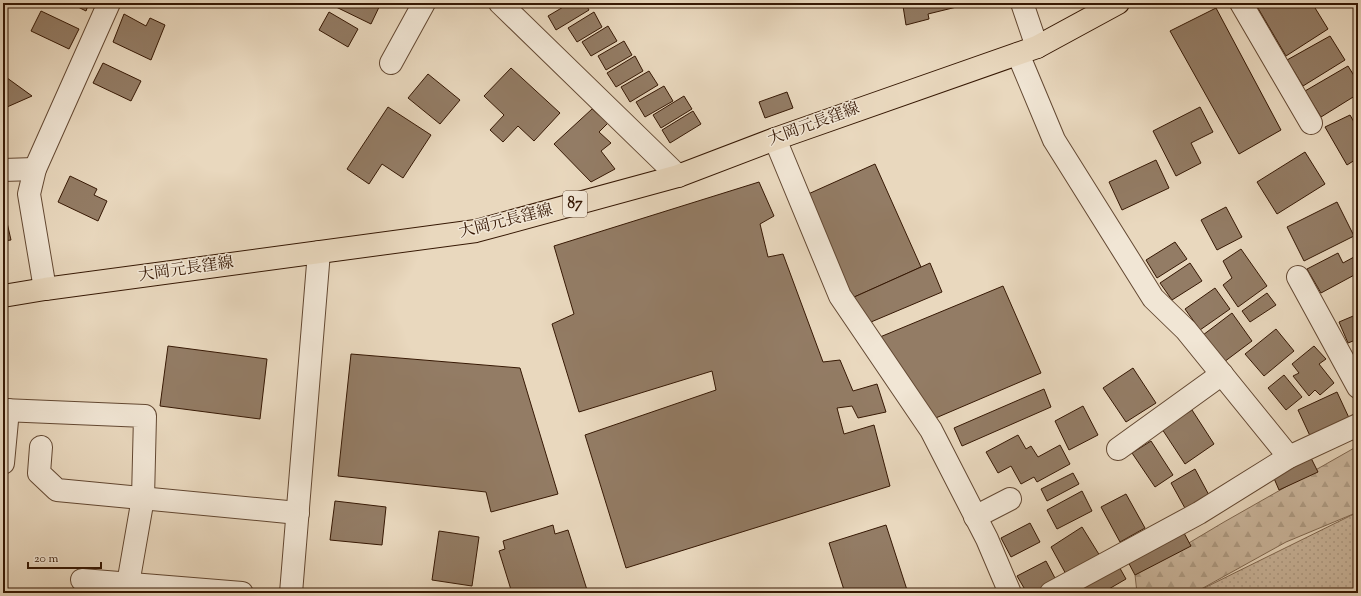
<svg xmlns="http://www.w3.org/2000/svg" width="1361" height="596" font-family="'Sorts Mill Goudy','Noto Serif JP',serif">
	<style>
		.grass { fill: url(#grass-dots); stroke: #806851 }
		.forest { fill: url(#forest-firs); stroke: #806851 }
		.building { fill: #937c65; stroke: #361804 }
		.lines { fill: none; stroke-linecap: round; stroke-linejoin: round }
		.minor-casing { stroke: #634832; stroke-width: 24 }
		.major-casing { stroke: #361804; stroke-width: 24 }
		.minor { stroke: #f1e6d5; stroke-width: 22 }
		.major { stroke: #e9d8be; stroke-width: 22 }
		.labels { text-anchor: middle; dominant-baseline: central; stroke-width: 3; stroke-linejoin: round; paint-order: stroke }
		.shield { fill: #f1e6d5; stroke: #6e5643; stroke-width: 1 }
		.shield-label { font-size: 15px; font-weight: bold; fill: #361804 }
		.street-label { font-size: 16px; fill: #361804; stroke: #f1e6d5 }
	</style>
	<defs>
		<pattern id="grass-dots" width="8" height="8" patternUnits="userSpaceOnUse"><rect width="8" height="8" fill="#cbb79e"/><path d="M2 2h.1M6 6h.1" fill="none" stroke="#af9d86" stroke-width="1.8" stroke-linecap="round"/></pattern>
		<pattern id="forest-firs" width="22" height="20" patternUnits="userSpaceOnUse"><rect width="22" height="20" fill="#cbb79e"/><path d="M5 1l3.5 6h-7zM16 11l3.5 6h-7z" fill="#af9d86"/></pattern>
	</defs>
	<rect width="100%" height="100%" fill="#e9d8be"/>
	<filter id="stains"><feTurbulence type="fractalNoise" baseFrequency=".005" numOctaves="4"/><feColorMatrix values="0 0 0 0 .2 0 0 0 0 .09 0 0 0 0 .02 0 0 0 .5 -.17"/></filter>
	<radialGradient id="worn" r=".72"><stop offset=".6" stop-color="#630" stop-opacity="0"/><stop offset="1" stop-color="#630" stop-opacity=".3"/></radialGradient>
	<polygon class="grass" points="1358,512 1358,593 1194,593"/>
	<polygon class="forest" points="1356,447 1358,450 1358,512 1286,542 1194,593 1137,593 1135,575 1224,522"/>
	<g class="building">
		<polygon points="70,3 89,3 86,11"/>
		<polygon points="336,3 381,3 371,24 334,6"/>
		<polygon points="570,3 585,3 589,10 556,30 548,16"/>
		<polygon points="914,3 973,3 928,14 929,19 906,25 903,6"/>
		<polygon points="1255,3 1312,3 1328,29 1286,56"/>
		<polygon points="1216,8 1281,130 1239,154 1170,31"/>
		<polygon points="41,11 79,29 69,49 31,31"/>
		<polygon points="329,12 358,29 348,47 319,30"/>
		<polygon points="594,12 602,27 577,42 568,28"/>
		<polygon points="124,14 146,26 150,18 165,25 151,60 113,42"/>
		<polygon points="608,26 617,41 591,56 582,42"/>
		<polygon points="1330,36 1345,60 1303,86 1287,60"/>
		<polygon points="624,41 632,55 606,70 598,56"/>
		<polygon points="635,56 643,71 616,87 607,73"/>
		<polygon points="103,63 141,81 131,101 93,83"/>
		<polygon points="1348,66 1358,82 1358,94 1321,117 1305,91"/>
		<polygon points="511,68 560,113 534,141 518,126 503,142 490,130 504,115 484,96"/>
		<polygon points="649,71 658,85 630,102 621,87"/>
		<polygon points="428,74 460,100 440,124 408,98"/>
		<polygon points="3,75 32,96 7,107 3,104"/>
		<polygon points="664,86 673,101 645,117 636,102"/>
		<polygon points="787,92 793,108 765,118 759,102"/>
		<polygon points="684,96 692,109 661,128 653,115"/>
		<polygon points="388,107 431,135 403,178 382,164 369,184 347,169"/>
		<polygon points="1200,107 1213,132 1191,143 1201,163 1176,176 1153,131"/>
		<polygon points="592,109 608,123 599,132 611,143 601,151 615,169 591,182 554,144"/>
		<polygon points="693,111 701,124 670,143 662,130"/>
		<polygon points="1350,115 1358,129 1358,158 1347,165 1325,127"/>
		<polygon points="1305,152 1325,184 1277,214 1257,182"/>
		<polygon points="1156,160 1169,188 1122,210 1109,182"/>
		<polygon points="875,164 921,267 852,298 806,195"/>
		<polygon points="70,176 97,189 94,195 107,201 98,221 58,202"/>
		<polygon points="759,182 774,216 760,224 768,257 783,254 823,362 840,360 853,391 877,384 886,412 858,418 852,406 837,408 844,434 874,425 890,486 626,568 585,435 716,390 712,371 579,412 552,324 574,314 554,246"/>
		<polygon points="1337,202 1354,236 1304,261 1287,227"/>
		<polygon points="3,205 11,240 3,241"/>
		<polygon points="1226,207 1242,237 1217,250 1201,220"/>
		<polygon points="1175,242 1187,259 1157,278 1146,260"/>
		<polygon points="1241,249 1267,286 1238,307 1223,285 1232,278 1223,261"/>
		<polygon points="1338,253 1343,263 1354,257 1358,264 1358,273 1321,293 1307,269"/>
		<polygon points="930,263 942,292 871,322 852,298"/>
		<polygon points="1190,263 1202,281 1172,300 1160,283"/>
		<polygon points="1003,286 1041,373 931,420 880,337"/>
		<polygon points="1215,288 1230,309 1200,330 1185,309"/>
		<polygon points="1267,293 1276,305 1250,322 1242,311"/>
		<polygon points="1232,313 1252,341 1224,362 1203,335"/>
		<polygon points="1358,314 1358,339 1348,343 1339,322"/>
		<polygon points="1276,329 1294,351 1264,376 1245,354"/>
		<polygon points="168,346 267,359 260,419 160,406"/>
		<polygon points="1314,346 1326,359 1319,364 1334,383 1320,395 1315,390 1309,396 1293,376 1299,373 1292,364"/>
		<polygon points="351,354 520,368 558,494 491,512 486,492 338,476"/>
		<polygon points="1133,368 1156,403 1126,422 1103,388"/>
		<polygon points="1284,375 1302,397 1286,410 1268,388"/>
		<polygon points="1044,389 1051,407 962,446 954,428"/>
		<polygon points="1337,392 1350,420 1311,438 1298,410"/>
		<polygon points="1083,406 1098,435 1069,450 1055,421"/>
		<polygon points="1192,410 1214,444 1185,464 1162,429"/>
		<polygon points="1018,435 1026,449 1031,446 1038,457 1060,445 1070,464 1037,482 1034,477 1021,484 1011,466 998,473 986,452"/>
		<polygon points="1151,441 1173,475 1155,487 1132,453"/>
		<polygon points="1311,458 1318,472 1279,490 1273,476"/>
		<polygon points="1195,469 1210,497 1186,510 1171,483"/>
		<polygon points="1073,473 1079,484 1047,501 1041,489"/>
		<polygon points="1082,491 1092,511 1057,529 1047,510"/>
		<polygon points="1126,494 1145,528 1120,542 1101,507"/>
		<polygon points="335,501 386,507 382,545 330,540"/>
		<polygon points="1030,523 1040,542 1011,557 1001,538"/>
		<polygon points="553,525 555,534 568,530 588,593 512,593 499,551 505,549 503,541"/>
		<polygon points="886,525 908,593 845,593 829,543"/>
		<polygon points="1082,527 1100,556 1067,576 1051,547"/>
		<polygon points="439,531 479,537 472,586 432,580"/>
		<polygon points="1184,533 1191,546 1135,575 1126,558"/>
		<polygon points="1046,561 1056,580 1032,593 1027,593 1017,576"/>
		<polygon points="1117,563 1126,579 1102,593 1072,593"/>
	</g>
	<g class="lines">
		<defs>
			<g id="minor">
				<polyline points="500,3 678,176"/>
				<polyline points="1022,3 1037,47"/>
				<polyline points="1241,3 1311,123"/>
				<polyline points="1018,54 1054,140 1153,298 1186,330 1289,457"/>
				<polyline points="391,63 424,3"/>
				<polyline points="775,139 840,296 931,430 987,539 1010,593"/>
				<polyline points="3,170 35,169"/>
				<polyline points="1298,277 1358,387"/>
				<polyline points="45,289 29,194 35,169 109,3"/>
				<polyline points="3,410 145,416 143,498 128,584"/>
				<polyline points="41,447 39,473 57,490 298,513"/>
				<polyline points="1118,449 1222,374"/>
				<polyline points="3,463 8,410"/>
				<polyline points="975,517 1010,499"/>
				<polyline points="82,580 242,593"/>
				<polyline points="291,593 319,252"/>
				<polyline points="1051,593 1199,513 1289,457 1358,425"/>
			</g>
			<polyline id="major" points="3,296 45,289 476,231 678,176 775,139 1037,47 1118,3"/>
		</defs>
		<use href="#minor" class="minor-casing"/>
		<use href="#major" class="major-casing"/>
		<use href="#minor" class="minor"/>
		<use href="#major" class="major"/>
	</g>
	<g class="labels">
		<rect class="shield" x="563" y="191" width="24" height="26" rx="3"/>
		<g class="shield-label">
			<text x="575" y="204">87</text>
		</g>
		<g class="street-label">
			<text transform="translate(814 125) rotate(-20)">大岡元長窪線</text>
			<text transform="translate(506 222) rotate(-14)">大岡元長窪線</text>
			<text transform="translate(186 270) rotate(-8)">大岡元長窪線</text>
		</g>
	</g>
	<rect width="1361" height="596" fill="none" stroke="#e9d8be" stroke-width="16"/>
	<rect x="4" y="4" width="1353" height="588" fill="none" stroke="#361804" stroke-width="2"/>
	<rect x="8" y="8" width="1345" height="580" fill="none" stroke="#361804"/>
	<path d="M28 562v6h73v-6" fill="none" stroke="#361804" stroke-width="2"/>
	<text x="34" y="562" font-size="12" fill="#361804" stroke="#f1e6d5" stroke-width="3" paint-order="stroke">20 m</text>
	<rect width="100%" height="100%" filter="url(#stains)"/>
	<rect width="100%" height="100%" fill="url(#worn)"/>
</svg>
